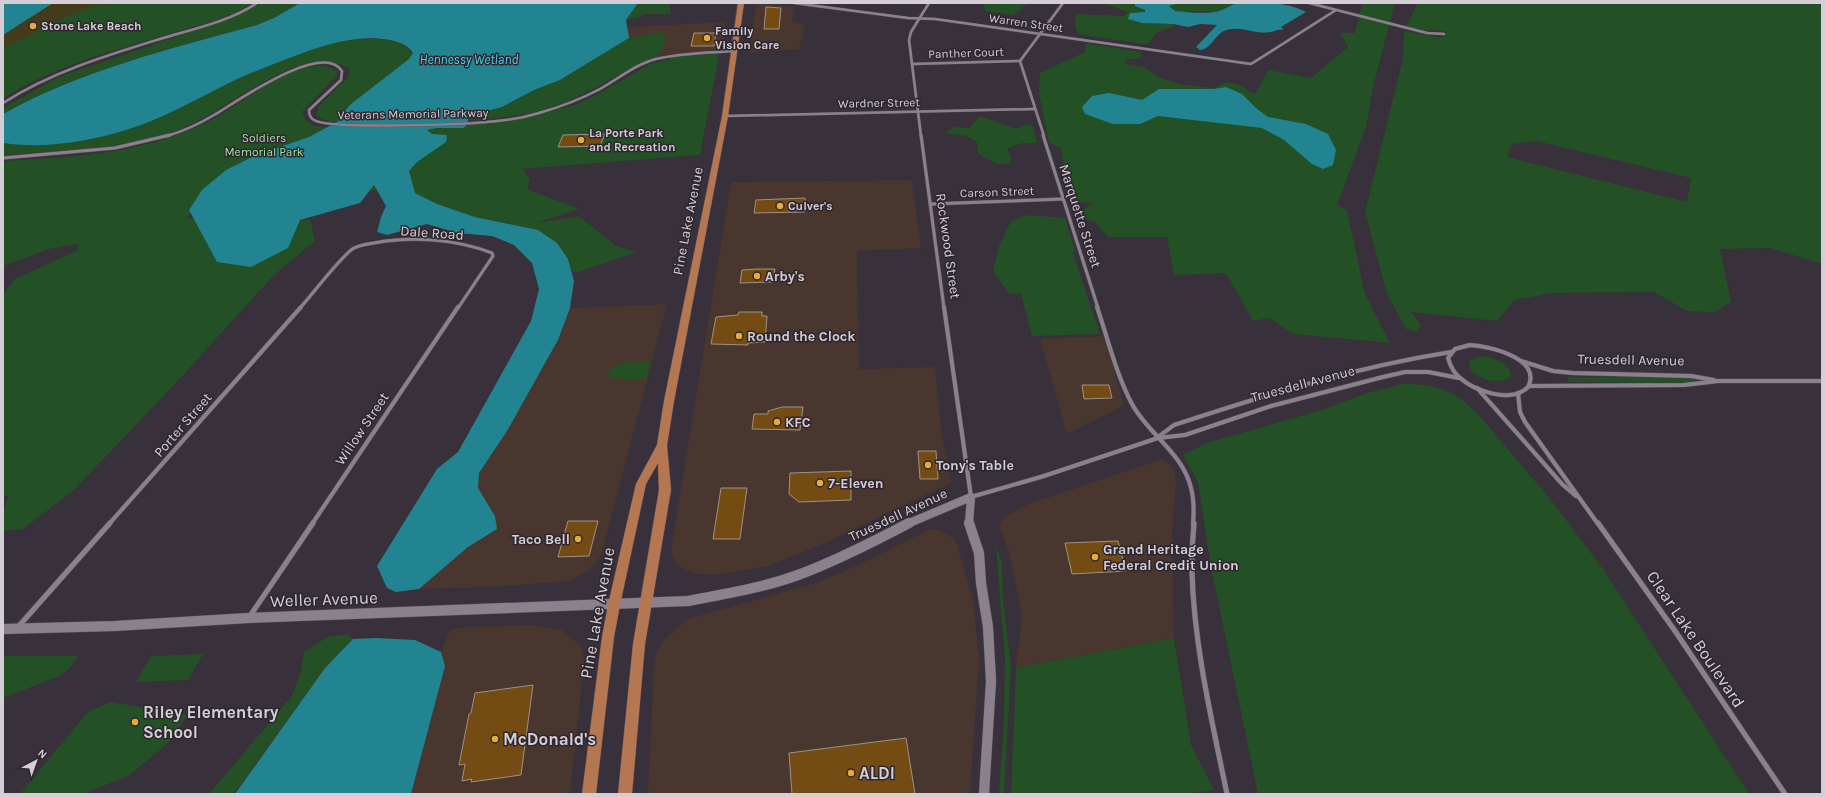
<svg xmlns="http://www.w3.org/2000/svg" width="1825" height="797" font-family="Karla,sans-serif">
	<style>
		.commercial { fill: #49362f }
		.green { fill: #235025; fill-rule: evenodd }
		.sand { fill: #433b1b }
		.water { fill: #228491 }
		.building { fill: #744c13; stroke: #9c9287 }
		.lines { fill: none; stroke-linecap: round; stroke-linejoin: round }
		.street-far3-casing { stroke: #554f57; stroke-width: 3 }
		.street-far2-casing { stroke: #554f57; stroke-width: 4 }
		.street-far1-casing { stroke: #554f57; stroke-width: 5 }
		.street-casing { stroke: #554f57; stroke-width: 6 }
		.secondary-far1-casing { stroke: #554f57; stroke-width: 9 }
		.secondary-casing { stroke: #554f57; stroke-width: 11 }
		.primary-casing { stroke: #554f57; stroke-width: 1 }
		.street-far3 { stroke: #8a818d; stroke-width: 2.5 }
		.street-far2 { stroke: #8a818d; stroke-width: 3 }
		.street-far1 { stroke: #8a818d; stroke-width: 4 }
		.street { stroke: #8a818d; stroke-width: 5 }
		.secondary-far1 { stroke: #8a818d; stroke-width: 8 }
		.secondary { stroke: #8a818d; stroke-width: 10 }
		.primary { fill: #b57752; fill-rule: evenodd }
		.poi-dot { fill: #e8ab37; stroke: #2e2730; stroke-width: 1.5 }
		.labels { text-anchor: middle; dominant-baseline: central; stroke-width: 3; stroke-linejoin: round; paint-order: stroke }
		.far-street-label { font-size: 12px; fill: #d4cfd6; stroke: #2e2730 }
		.far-poi-label { font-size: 12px; font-weight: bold; fill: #d4cfd6; stroke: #2e2730; text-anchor: start }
		.far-park-label { font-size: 12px; fill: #9fe59f; stroke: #2e2730 }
		.far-water-label { font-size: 13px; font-style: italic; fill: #4cd4e7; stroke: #2e2730 }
		.street-label { font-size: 14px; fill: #d4cfd6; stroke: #2e2730 }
		.poi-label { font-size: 14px; font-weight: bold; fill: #d4cfd6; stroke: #2e2730; text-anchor: start }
		.near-street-label { font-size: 17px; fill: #d4cfd6; stroke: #2e2730 }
		.near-poi-label { font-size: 17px; font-weight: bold; fill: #d4cfd6; stroke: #2e2730; text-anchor: start }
	</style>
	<rect width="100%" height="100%" fill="#38303a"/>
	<g class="commercial">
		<polygon points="759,3 795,7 792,21 805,25 799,49 749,53 756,4"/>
		<polygon points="726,22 721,48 718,50 590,63 628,38 627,27"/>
		<polygon points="912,180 921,248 857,251 859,369 935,367 942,436 951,483 821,545 768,566 722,574 697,574 677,566 671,550 731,182"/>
		<polygon points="667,304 601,556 590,569 571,581 491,587 419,589 468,547 497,529 495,515 478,488 479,473 507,431 558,340 570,308"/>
		<polygon points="1105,336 1124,406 1067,434 1040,339"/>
		<polygon points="1163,459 1174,469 1176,482 1172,532 1174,638 1016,668 1022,615 1010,556 1000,527 1003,518 1026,505"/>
		<polygon points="928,530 939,530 954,538 958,547 973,600 979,658 970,794 648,794 654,666 657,652 663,641 687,619 816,583 860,564"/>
		<polygon points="534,625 562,630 581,646 584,661 570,794 411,794 445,666 441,652 450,630 466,627"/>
	</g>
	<g class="green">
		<path d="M53,3H252C229,19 199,25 172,33C115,51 53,65 3,99V35Z"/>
		<path d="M262,3H300L274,18L257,25C170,49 82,70 3,114V108L58,77L231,18Z"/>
		<polygon points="638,3 669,4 671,14 644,14 641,17 626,20"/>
		<polygon points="983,3 1030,3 1024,6 1013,15 986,11"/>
		<polygon points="1103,3 1134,3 1135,6 1145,10 1145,12 1131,13 1129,19 1158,24 1173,24 1173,27 1157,32 1149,43 1143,44 1078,34 1075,25 1076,14 1124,16 1128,12"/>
		<polygon points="1179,3 1238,3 1216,12 1174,11 1169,5"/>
		<polygon points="1364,3 1395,3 1374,83 1366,127 1337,205 1347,210 1365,294 1390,343 1294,334 1269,318 1253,321 1226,273 1174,275 1167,237 1108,237 1095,222 1073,217 1093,203 1069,201 1061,148 1049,143 1039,94 1040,73 1085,52 1086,43 1141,52 1141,58 1124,60 1126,64 1144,67 1158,77 1180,84 1214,88 1226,82 1241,85 1251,93 1256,93 1268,70 1311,78 1348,47 1340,33 1355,33 1362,5"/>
		<path d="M1418,3H1822V264L1770,248L1720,249L1731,302L1715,312L1687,311L1654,292L1551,293L1515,300L1497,321L1411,312L1421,325L1417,332L1406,329L1387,294L1365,212L1403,59L1404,31L1437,37H1444L1446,31L1422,30L1406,26ZM1536,141L1691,178L1687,202L1507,157L1512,144Z"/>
		<path d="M662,32L667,41L660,52L651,56L665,54C627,66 596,91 558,105C513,121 465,121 417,122C389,123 360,124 332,122L321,119L316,114L318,107L348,77L350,69C311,42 246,94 212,113C194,123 175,133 154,138C108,151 51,151 3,155V143L19,145L126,130L154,120L232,81L307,51L336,42L360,39H383L398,42L406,46L413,53L409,59L377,85L468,116L502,107L534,90L560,80L629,38Z"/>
		<path d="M714,54L719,55L700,155L520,169L524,170L530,180L527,189L579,209L537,223L579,216L616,246L637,252L578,272L571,271L568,259L538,230L475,217L437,204L415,193L413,184L369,191L202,200L187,218L267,227L310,219L315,241L274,275L174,385L73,491L23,529L3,531V507H5L8,496H3V294L15,279L78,250V244L49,249L3,266V161C76,157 156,153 220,115C246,100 307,50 337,71V75L302,112L306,121L314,126L362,129L426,128L506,122L575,105L594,96L650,64L681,56Z"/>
		<polygon points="980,116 1016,129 1026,124 1033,126 1037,143 1023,143 1007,148 1011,157 1010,164 998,164 978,154 977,142 967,136 945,133 953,127 969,128"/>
		<polygon points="1028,215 1065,218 1075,250 1073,253 1100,334 1032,336 1021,293 1009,294 993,271 999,246 1011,221"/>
		<path d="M1482,356C1494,358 1510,362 1511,376C1500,388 1463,377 1470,360Z"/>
		<polygon points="651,361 646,380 614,379 608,375 609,370 623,362"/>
		<polygon points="1567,377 1690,377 1697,381 1692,383 1569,382"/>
		<path d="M1403,384C1435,384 1454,390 1477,413L1551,500L1603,569L1749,794H1258L1211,567L1198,482L1183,455L1207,443L1325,409L1367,393Z"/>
		<polygon points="996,546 1002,562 1003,599 1011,666 1004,794 999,794 1004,720 1005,660"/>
		<polygon points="349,635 353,639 325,668 234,794 209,794 292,696 300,674 304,652 329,636"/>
		<polygon points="1174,638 1191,745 1214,790 1183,794 1011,794 1016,668"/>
		<polygon points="203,654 188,680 136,682 151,656"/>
		<polygon points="3,656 78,656 69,669 57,677 3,698"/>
		<polygon points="110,702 188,715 167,744 128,776 83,794 20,794 88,712"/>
	</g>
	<polygon class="sand" points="53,3 118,3 111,6 99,4 67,16 15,43 3,47 3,35"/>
	<g class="water">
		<polygon points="3,3 53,3 3,35"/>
		<path d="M300,3H638L626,20L629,38L560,80L534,90L502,107L468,116V123L464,128H436L427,130L432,134L447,135L446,142L417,162L409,171L415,193L437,204L475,217L538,230L557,243L568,259L574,281L570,308L558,340L507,431L479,473L478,488L495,516L497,529L468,547L419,589L396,592L387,588L377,566L437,469L458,452L531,321L539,289L532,263L514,245L492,236L458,233L427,224L387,235L377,232L381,217L386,206L374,185L360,203L300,220L288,248L251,267L217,262L189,210L202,190L226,170L254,156L309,137L346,117L344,112L351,104L409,59L413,53C409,45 399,42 390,40C355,33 317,47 284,60C266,67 248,74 231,82C196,99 163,119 126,130C87,142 43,149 3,143V114C82,70 170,49 257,25L274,18Z"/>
		<path d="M1135,3H1179L1169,6L1175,11C1188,12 1202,14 1215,12C1223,11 1231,4 1239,3C1256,0 1291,3 1306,12L1281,27L1283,29L1282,30C1277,29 1275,32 1270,32C1255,35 1239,24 1224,31C1215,35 1210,50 1200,50L1196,47L1217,25L1200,24L1188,27L1173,24L1142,23L1128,19L1130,13L1145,12V10L1135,6Z"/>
		<polygon points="1226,87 1242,94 1257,109 1268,117 1306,124 1328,134 1336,150 1333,165 1323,169 1312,164 1284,140 1262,128 1158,116 1140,124 1113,124 1085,114 1082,107 1092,96 1109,93 1142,100 1159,89 1214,89"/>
		<polygon points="376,638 415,640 441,652 445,666 411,794 235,794 325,668 353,639"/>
	</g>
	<g class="building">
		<polygon points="766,7 781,8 779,29 764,29"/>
		<polygon points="694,33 716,33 714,46 691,46"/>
		<polygon points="605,134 600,146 558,147 563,135"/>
		<polygon points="805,198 805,212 754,213 756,200"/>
		<polygon points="757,269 775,269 773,282 740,283 742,270"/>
		<polygon points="739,312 762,312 762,316 767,316 765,342 748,343 748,345 711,344 716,317 738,315"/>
		<polygon points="1082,385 1109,385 1112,398 1084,399"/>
		<polygon points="782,407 803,407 800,430 752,429 754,414 768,414 768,411"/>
		<polygon points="918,451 936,451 938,479 920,479"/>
		<polygon points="851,471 851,500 799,502 789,494 790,473"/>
		<polygon points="721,488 747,488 740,539 713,539"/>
		<polygon points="568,521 598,521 589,556 558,557"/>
		<polygon points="1118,541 1126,571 1072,574 1065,543"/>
		<polygon points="533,685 521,775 471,782 472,779 462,781 465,764 459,765 469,714 471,713 475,693"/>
		<polygon points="906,738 915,794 792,794 789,753"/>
	</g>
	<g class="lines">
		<defs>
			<g id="street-far3">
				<polyline points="794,3 908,18 935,19 1251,64 1336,10"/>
				<polyline points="1309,3 1427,33 1444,34"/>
				<polyline points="912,64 1020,61"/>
				<path d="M3,103C52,72 105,56 160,39C193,29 228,22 257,3"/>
				<polyline points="725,116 1034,109"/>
				<path d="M167,136C184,131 199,124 214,115C235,103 322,40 342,71L341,80L309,110C309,114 310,118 314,120C327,130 473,124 497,121C510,120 526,117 539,113C560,107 581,99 600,89C618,79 636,64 656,59C681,53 708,53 734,51"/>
				<polyline points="921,136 909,40 911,32 929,3"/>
				<polyline points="1044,136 1020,61 1063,3"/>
			</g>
			<g id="street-far2">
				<polyline points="921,135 944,308"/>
				<polyline points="1043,135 1098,308"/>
				<polyline points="3,158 115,148 170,135"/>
				<polyline points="931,204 1063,199"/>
				<path d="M300,308C316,290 334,265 351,250C357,245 367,244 374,243C412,236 456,239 492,253L493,256L458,308"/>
			</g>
			<g id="street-far1">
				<polyline points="944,307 971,497 1044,476 1158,438 1185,435 1271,406 1383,377 1405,372 1428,372 1459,378"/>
				<path d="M1097,307C1108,339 1116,374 1132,404C1148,434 1183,453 1191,488C1194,499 1194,512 1193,524"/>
				<path d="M1470,345C1488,346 1543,358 1528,387C1511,404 1474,391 1459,377C1453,372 1450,365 1448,358L1455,349Z"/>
				<polyline points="1521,361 1553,371 1573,373 1691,376 1714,380"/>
				<polyline points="1529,386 1684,385 1718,381 1822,381"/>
				<polyline points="1477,388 1562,484 1576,496"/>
				<polyline points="1518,393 1520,412 1525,422 1598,524"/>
				<path d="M1158,437L1174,425C1265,395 1356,367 1451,352"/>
				<polyline points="109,524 301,307"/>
				<polyline points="312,524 458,307"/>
			</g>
			<g id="street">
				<path d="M1194,523C1193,539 1191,556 1192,572C1194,646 1212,721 1227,794"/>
				<polyline points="1598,523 1675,631 1785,794"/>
				<polyline points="250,616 313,523"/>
				<polyline points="18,627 110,523"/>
			</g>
			<polyline id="secondary-far1" points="907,524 971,497 969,524"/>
			<g id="secondary">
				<polyline points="969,523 979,553 981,583 988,627 991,681 984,794"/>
				<path d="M3,629L115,626L248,618L688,601C725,594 762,588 798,575C836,561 873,542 909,523"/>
			</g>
			<polygon id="primary" points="738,3 744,3 728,116 674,401 667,445 671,490 645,644 632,794 618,794 633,644 659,490 658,463 646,484 620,605 614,637 596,794 582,794 602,637 608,605 636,484 657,445 664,401 722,116"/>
		</defs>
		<use href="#street-far3" class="street-far3-casing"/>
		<use href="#street-far2" class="street-far2-casing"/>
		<use href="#street-far1" class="street-far1-casing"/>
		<use href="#street" class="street-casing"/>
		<use href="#secondary-far1" class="secondary-far1-casing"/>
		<use href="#secondary" class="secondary-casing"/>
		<use href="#primary" class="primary-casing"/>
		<use href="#street-far3" class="street-far3"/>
		<use href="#street-far2" class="street-far2"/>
		<use href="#street-far1" class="street-far1"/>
		<use href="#street" class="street"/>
		<use href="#secondary-far1" class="secondary-far1"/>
		<use href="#secondary" class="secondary"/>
		<use href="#primary" class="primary"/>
	</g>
	<g class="poi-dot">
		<circle cx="33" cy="26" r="4"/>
		<circle cx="707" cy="38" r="4"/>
		<circle cx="581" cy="140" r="4"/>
		<circle cx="780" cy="206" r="4"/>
		<circle cx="757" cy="276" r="4"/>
		<circle cx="739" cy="336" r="4"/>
		<circle cx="777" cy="422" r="4"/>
		<circle cx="928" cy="465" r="4"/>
		<circle cx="820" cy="483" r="4"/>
		<circle cx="578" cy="539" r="4"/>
		<circle cx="1095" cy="557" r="4"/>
		<circle cx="135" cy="722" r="4"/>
		<circle cx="495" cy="739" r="4"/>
		<circle cx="851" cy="773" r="4"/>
	</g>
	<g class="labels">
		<g class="far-street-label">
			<text transform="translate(1026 23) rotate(8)">Warren Street</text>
			<text transform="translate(966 53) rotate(-2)">Panther Court</text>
			<text transform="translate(879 103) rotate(-1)">Wardner Street</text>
			<text transform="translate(413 114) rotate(-1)">Veterans Memorial Parkway</text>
			<text transform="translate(997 192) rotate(-2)">Carson Street</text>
		</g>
		<g class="far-poi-label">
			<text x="41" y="26">Stone Lake Beach</text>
			<text x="715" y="31">Family<tspan x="715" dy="14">Vision Care</tspan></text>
			<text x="589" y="133">La Porte Park<tspan x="589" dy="14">and Recreation</tspan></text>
			<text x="788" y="206">Culver's</text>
		</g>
		<g class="far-park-label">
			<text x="264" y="138">Soldiers<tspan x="264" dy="14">Memorial Park</tspan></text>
		</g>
		<g class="far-water-label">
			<text x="469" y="59">Hennessy Wetland</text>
		</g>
		<g class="street-label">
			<text transform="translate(1080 216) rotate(72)">Marquette Street</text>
			<text transform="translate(688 221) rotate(-79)">Pine Lake Avenue</text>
			<text transform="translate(432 233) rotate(4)">Dale Road</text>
			<text transform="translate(948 246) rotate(82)">Rockwood Street</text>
			<text transform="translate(1631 360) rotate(1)">Truesdell Avenue</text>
			<text transform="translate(1303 384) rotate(-15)">Truesdell Avenue</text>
			<text transform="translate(183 425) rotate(-49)">Porter Street</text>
			<text transform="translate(362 429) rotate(-56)">Willow Street</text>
			<text transform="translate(898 515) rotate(-25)">Truesdell Avenue</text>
		</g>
		<g class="poi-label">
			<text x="765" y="276">Arby's</text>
			<text x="747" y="336">Round the Clock</text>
			<text x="785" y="422">KFC</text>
			<text x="936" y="465">Tony's Table</text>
			<text x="828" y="483">7-Eleven</text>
			<text x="570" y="539" text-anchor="end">Taco Bell</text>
			<text x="1103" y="549">Grand Heritage<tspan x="1103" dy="16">Federal Credit Union</tspan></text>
		</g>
		<g class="near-street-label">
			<text transform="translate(324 599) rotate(-2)">Weller Avenue</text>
			<text transform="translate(597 613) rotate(-80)">Pine Lake Avenue</text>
			<text transform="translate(1696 639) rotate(56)">Clear Lake Boulevard</text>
		</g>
		<g class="near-poi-label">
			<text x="143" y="712">Riley Elementary<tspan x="143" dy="20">School</tspan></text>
			<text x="503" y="739">McDonald's</text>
			<text x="859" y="773">ALDI</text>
		</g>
	</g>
	<rect width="1825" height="797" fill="none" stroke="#d4cfd6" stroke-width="8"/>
	<g transform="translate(36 761) rotate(41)" stroke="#2e2730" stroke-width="3" paint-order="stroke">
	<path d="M0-3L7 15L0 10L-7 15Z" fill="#d4cfd6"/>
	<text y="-6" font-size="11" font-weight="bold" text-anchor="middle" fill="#d4cfd6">N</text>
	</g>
</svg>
